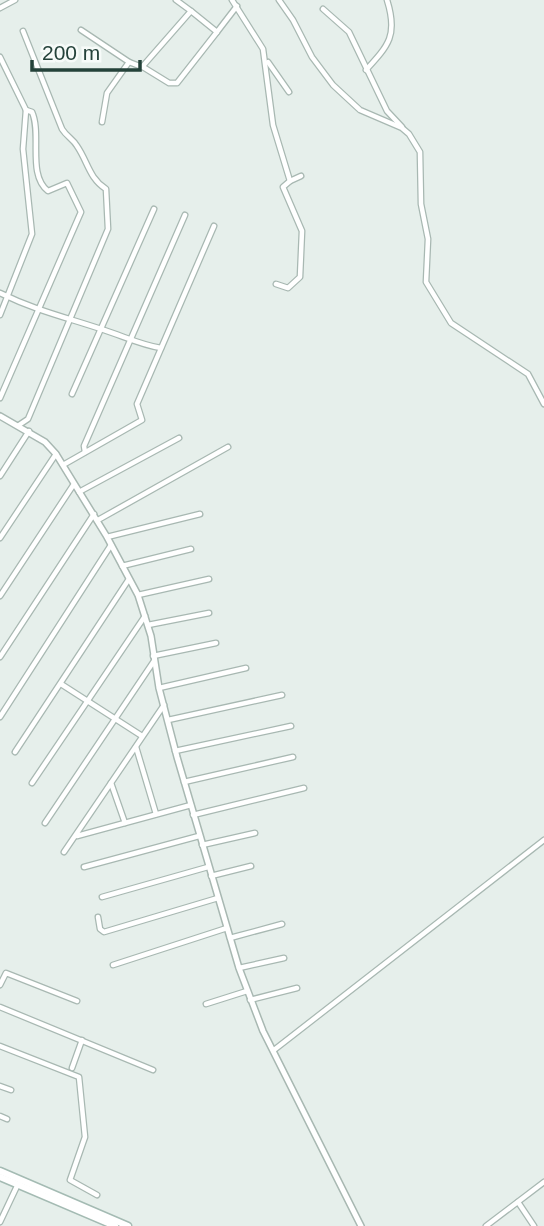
<svg xmlns="http://www.w3.org/2000/svg" width="544" height="1226" font-family="Helvetica,sans-serif">
	<style>
		.lines { fill: none; stroke-linecap: round; stroke-linejoin: round }
		.minor-casing { stroke: #a8b8b2; stroke-width: 7 }
		.tertiary-casing { stroke: #a8b8b2; stroke-width: 8 }
		.secondary-casing { stroke: #a4bbb3; stroke-width: 9 }
		.minor { stroke: #fff; stroke-width: 4.5 }
		.tertiary { stroke: #fff; stroke-width: 5 }
		.secondary { stroke: #fff; stroke-width: 6 }
	</style>
	<rect width="100%" height="100%" fill="#e6efeb"/>
	<g class="lines">
		<defs>
			<g id="minor">
				<polyline points="176,0 191,11"/>
				<polyline points="232,0 263,49 273,125 290,181 283,187 302,231 300,277 288,288 276,284"/>
				<polyline points="279,0 293,20 312,57 333,85 360,110 402,128 409,134 420,152 421,204 428,239 426,282 451,323 528,374 544,404"/>
				<polyline points="0,8 15,0"/>
				<polyline points="323,9 349,32 387,111 402,127"/>
				<polyline points="81,30 129,62"/>
				<polyline points="0,57 26,110 23,149 32,234 0,315"/>
				<polyline points="268,62 289,92"/>
				<polyline points="143,67 169,83 177,83 217,32"/>
				<path d="M366,70C389,45 398,35 387,0"/>
				<polyline points="102,122 107,93 129,62 142,67 191,11 217,32 237,6"/>
				<polyline points="290,181 301,176"/>
				<path d="M0,293C37,311 65,317 104,330C123,336 141,345 161,348"/>
				<polyline points="72,394 154,209"/>
				<path d="M0,398L81,212L67,183L48,191C27,175 42,134 32,112L26,110"/>
				<path d="M19,425L28,419L108,229L106,189C89,178 88,162 77,146C73,139 67,137 62,129L23,31"/>
				<polyline points="85,452 84,446 185,215"/>
				<polyline points="63,465 142,420 137,404 214,226"/>
				<polyline points="0,476 29,431"/>
				<polyline points="79,492 179,438"/>
				<polyline points="98,520 228,447"/>
				<polyline points="107,537 200,514"/>
				<polyline points="0,538 56,454"/>
				<polyline points="122,566 191,549"/>
				<polyline points="138,595 209,579"/>
				<polyline points="0,596 74,484"/>
				<polyline points="148,625 209,613"/>
				<polyline points="153,656 216,643"/>
				<polyline points="0,657 94,514"/>
				<polyline points="61,684 142,736"/>
				<polyline points="159,688 246,668"/>
				<polyline points="0,717 111,545"/>
				<polyline points="168,720 282,695"/>
				<polyline points="136,747 156,814"/>
				<polyline points="175,751 291,726"/>
				<polyline points="15,752 129,579"/>
				<polyline points="184,782 293,757"/>
				<polyline points="32,783 145,616"/>
				<polyline points="111,783 125,823"/>
				<polyline points="193,815 304,788"/>
				<polyline points="45,823 154,661"/>
				<polyline points="77,836 191,805"/>
				<polyline points="202,845 255,833"/>
				<polyline points="64,852 164,705"/>
				<polyline points="84,867 199,836"/>
				<polyline points="211,876 251,866"/>
				<polyline points="102,897 208,867"/>
				<polyline points="98,917 100,929 104,932 218,898"/>
				<polyline points="230,938 282,924"/>
				<polyline points="113,965 227,928"/>
				<polyline points="239,968 284,958"/>
				<polyline points="0,985 6,973 77,1001"/>
				<polyline points="250,1000 297,988"/>
				<polyline points="206,1004 247,991"/>
				<polyline points="0,1007 153,1070"/>
				<polyline points="0,1046 79,1077 85,1137 70,1180 97,1195"/>
				<polyline points="274,1050 544,840"/>
				<polyline points="72,1068 82,1040"/>
				<polyline points="0,1086 11,1090"/>
				<polyline points="0,1116 7,1119"/>
				<polyline points="518,1202 534,1226"/>
				<polyline points="0,1222 18,1184"/>
				<polyline points="486,1226 544,1182"/>
			</g>
			<polyline id="tertiary" points="0,416 45,442 56,454 107,537 138,595 151,636 159,688 177,757 239,968 263,1031 361,1226"/>
			<g id="secondary">
				<polyline points="0,1171 128,1226"/>
				<polyline points="0,1177 115,1226"/>
			</g>
		</defs>
		<use href="#minor" class="minor-casing"/>
		<use href="#tertiary" class="tertiary-casing"/>
		<use href="#secondary" class="secondary-casing"/>
		<use href="#minor" class="minor"/>
		<use href="#tertiary" class="tertiary"/>
		<use href="#secondary" class="secondary"/>
	</g>
	<path d="M32 60v10h108v-10" fill="none" stroke="#24423a" stroke-width="3.5"/>
	<text x="42" y="60" font-size="21" fill="#24423a" stroke="#f7fbf9" stroke-width="5" paint-order="stroke">200 m</text>
</svg>
